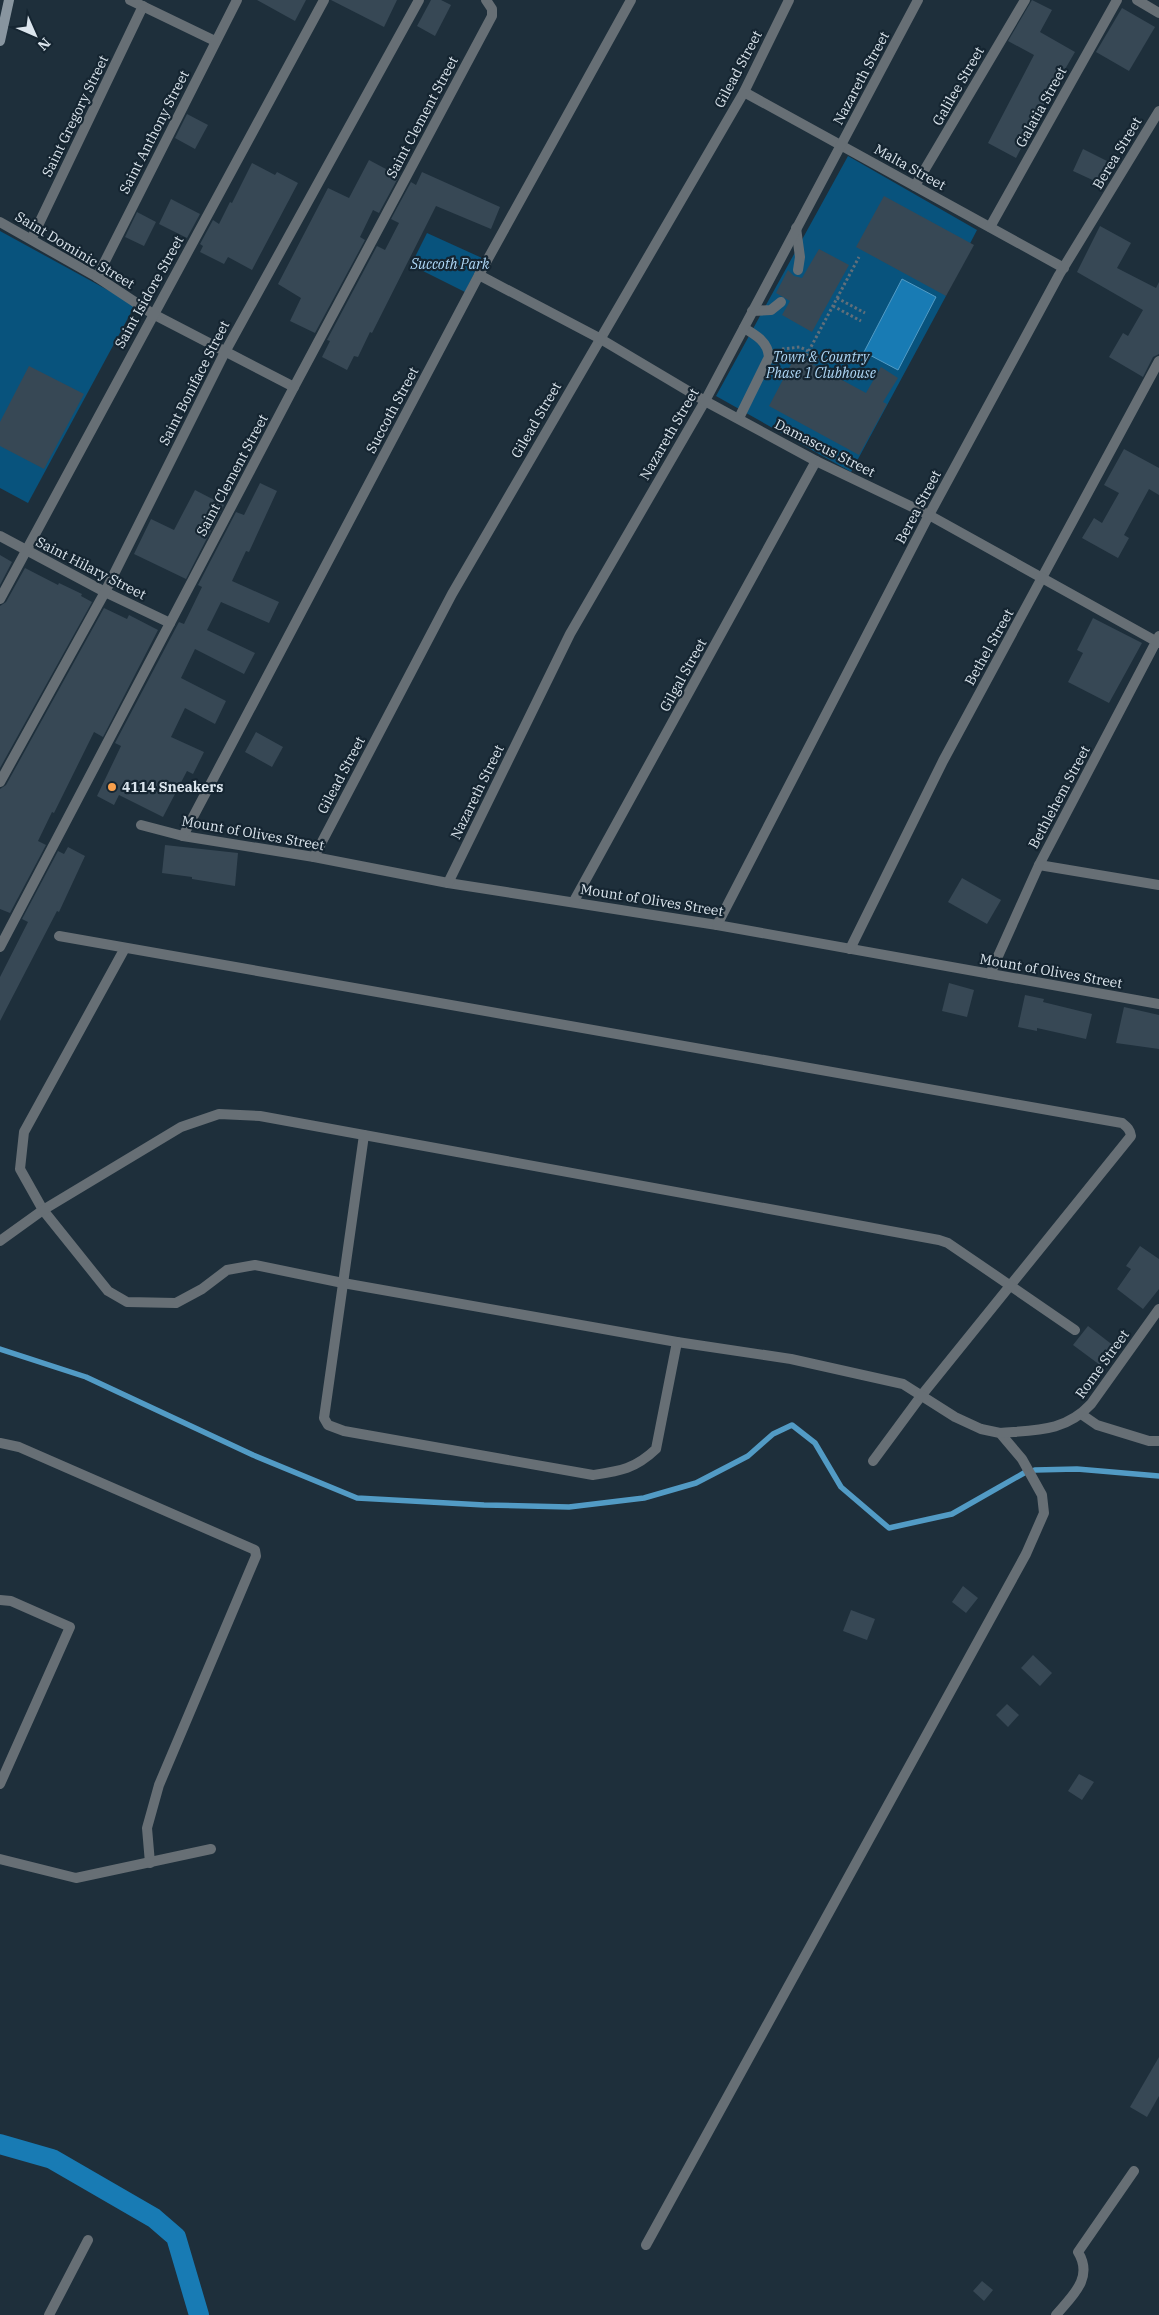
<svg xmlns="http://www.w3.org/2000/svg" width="1159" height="2315" font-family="'IBM Plex Serif',serif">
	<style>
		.green { fill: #08537d }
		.water { fill: #187bb4; stroke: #529bc5 }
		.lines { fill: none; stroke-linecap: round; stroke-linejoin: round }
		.stream { stroke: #529bc5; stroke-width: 5.5 }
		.canal { stroke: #187bb4; stroke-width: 20 }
		.building { fill: #374855 }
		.path { stroke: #616f7a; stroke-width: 3; stroke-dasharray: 2.5 2.5; stroke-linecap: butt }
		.service { stroke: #676f75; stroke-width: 10 }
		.minor { stroke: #676f75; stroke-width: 10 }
		.tertiary { stroke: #676f75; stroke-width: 10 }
		.secondary { stroke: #88959f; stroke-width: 10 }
		.poi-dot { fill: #f9a04c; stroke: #152531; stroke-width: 2 }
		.labels { text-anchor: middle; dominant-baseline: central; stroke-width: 4.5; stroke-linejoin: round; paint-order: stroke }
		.street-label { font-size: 14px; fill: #dbe5ed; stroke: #152531 }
		.park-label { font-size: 14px; font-style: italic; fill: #afd8f7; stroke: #152531 }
		.poi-label { font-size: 14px; font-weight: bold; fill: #dbe5ed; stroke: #152531; text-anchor: start }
	</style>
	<rect width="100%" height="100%" fill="#1e2f3b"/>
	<g class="green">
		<polygon points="848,156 977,230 944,294 946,296 851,472 716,396"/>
		<polygon points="0,231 135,305 28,503 0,488"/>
		<polygon points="427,233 482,258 465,292 411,265"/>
	</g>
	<polygon class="water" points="902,279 936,297 898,370 864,352"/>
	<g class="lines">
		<g class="stream">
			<polyline points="0,1349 86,1377 253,1455 357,1498 484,1505 569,1507 644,1498 696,1483 748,1456 773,1434 792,1425 815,1443 841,1487 889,1528 952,1514 1024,1473"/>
			<polyline points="1035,1470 1077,1469 1159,1476"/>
		</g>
		<polyline class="canal" points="0,2144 52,2159 154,2218 176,2237 199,2315"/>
	</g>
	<g class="building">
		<polygon points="257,0 306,0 295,21"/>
		<polygon points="331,0 397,0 384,27"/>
		<polygon points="431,0 441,0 451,5 435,36 417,26"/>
		<polygon points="1032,0 1052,10 1040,32 1075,52 1064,71 1062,70 1016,158 988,143 1034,55 1008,41"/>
		<polygon points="1122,8 1155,27 1129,71 1096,52"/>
		<polygon points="187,114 208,125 195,149 175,138"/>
		<polygon points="1083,149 1109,162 1099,183 1073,171"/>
		<polygon points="369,160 399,176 379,213 373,210 360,237 365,240 315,333 290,321 301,298 278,284 328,188 349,198"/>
		<polygon points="252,163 275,175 277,172 298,183 252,270 228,257 224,264 200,252 203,246 200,244 213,220 219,224 230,202 232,203"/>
		<polygon points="422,172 500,207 491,229 436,206 372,333 370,332 358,357 354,356 347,370 322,357 330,341 327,340 377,246 385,250 399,223 391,219 411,182 416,185"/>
		<polygon points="884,196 974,245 946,296 856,247"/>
		<polygon points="171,199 200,214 187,238 159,224"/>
		<polygon points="137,212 156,222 144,246 125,237"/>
		<polygon points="1100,226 1131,243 1117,268 1156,288 1159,282 1159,354 1153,357 1143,377 1109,357 1123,333 1128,336 1143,310 1077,272"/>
		<polygon points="819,249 849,265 812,332 782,315 790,301 776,293 788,270 794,276 802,278"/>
		<polygon points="796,355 866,393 881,367 898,378 883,402 887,404 859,455 769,406"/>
		<polygon points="29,366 84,394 44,469 0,446 0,422"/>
		<polygon points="1124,449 1159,468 1159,495 1149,489 1124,535 1129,538 1118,558 1082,538 1094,518 1102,523 1119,493 1104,485"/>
		<polygon points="260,483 277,491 249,552 246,551 232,581 279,602 269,623 221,602 207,630 255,653 244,674 195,649 181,678 226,701 215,724 185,708 171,737 204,752 193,774 187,771 163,817 119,795 114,805 97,796 121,746 115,743 171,637 179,622 184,624 202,587 198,585 236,512 244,515"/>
		<polygon points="195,490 224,505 186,579 134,554 151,519 174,530"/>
		<polygon points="0,555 12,562 0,585"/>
		<polygon points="25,568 58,585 59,583 82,594 81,596 92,602 0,768 0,606 6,602"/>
		<polygon points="104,608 127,619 129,615 158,630 103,737 94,732 54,813 52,812 38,841 46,845 10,913 0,909 0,789 6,785"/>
		<polygon points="1093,618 1142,643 1109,703 1068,682 1083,653 1077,650"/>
		<polygon points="256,732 283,747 272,767 245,752"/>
		<polygon points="165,845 238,853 235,886 192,879 192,877 162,873"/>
		<polygon points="68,847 85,856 59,912 57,911 0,1021 0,977 28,922 22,919 58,851 64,854"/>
		<polygon points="962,878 1001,900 987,924 948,902"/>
		<polygon points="949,983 974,990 967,1017 942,1011"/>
		<polygon points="1025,995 1044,999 1043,1002 1092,1014 1086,1039 1037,1028 1037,1031 1018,1027"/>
		<polygon points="1124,1007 1159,1015 1159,1049 1116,1043"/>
		<polygon points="1140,1246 1159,1259 1159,1289 1143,1309 1117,1289 1131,1269 1126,1266"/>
		<polygon points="1088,1326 1114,1346 1100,1365 1073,1345"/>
		<polygon points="963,1586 978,1598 966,1613 952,1602"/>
		<polygon points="851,1610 875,1619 867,1640 843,1631"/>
		<polygon points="1033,1655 1052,1673 1040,1686 1021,1668"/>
		<polygon points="1007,1704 1019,1715 1008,1727 996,1715"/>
		<polygon points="1079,1774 1094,1782 1082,1800 1068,1791"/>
		<polygon points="1159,2057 1159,2096 1147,2117 1130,2107"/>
		<polygon points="982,2281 993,2290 984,2301 973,2291"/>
	</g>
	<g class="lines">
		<g class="path">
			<polyline points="837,298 865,313"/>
			<polyline points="833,306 861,321"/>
			<polyline points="782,349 800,347 808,351"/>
			<polyline points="804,360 859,257"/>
		</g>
		<g class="service">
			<polyline points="796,228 800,257 798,270"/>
			<polyline points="752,311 771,310 781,302"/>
			<path d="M739,418L769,357C768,342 756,335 744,328"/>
		</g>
		<g class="minor">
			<polyline points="130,0 215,41"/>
			<polyline points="1137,0 1159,13"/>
			<polyline points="744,92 1064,268"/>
			<polyline points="915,186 1025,0"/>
			<polyline points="0,222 97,277 153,314 294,387"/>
			<polyline points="990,227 1117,0"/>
			<polyline points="32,238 143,6"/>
			<polyline points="97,277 237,0"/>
			<polyline points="0,536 105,592 170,623"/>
			<polyline points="0,599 324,0"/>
			<polyline points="0,782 105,592 225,352 419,0"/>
			<polyline points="141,825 183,836 314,857 448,883 717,925 1159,1004"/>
			<polyline points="183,836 479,275 631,0"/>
			<polyline points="314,857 452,594 744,92 789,0"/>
			<polyline points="1039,865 1159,885"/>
			<polyline points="448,883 570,634 705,401 599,338 479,275"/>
			<polyline points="574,901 816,461"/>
			<polyline points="717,925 929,515 1059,275 1159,111"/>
			<path d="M59,936L1122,1123C1127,1127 1130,1129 1131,1136L921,1396L873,1461"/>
			<polyline points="0,947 294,387 492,16 492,9 486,0"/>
			<polyline points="125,948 24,1132 20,1169 43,1210 108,1291 127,1302 176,1303 202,1289 227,1270 255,1265 343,1283 677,1342 791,1359 903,1384 955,1417 981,1429 1000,1433 1022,1459 1042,1495 1044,1513 1026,1554 646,2245"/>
			<polyline points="850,949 943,761 1159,361"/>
			<polyline points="990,974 1039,865 1159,636"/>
			<path d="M364,1135L324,1418L328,1425L344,1431L593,1475C620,1471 635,1469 656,1449L677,1342"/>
			<polyline points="0,1241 43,1210 181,1127 219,1114 260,1116 939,1240 948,1243 1075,1330"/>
			<polyline points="1081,1414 1097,1425 1149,1441 1159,1441"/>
			<path d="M1000,1433C1036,1430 1065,1432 1091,1404L1159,1309"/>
			<polyline points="0,1443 19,1447 255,1550 256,1556 159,1785 147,1828 150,1863"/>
			<polyline points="0,1600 11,1601 70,1627 0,1784"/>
			<polyline points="0,1859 76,1878 211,1849"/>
			<polyline points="49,2315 88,2240"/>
			<path d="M1056,2315C1072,2296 1094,2278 1078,2252L1134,2171"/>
		</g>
		<polyline class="tertiary" points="918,0 705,401 816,461 929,515 1159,643"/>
		<polyline class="secondary" points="0,41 9,0"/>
	</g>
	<circle class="poi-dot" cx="112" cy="787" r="5"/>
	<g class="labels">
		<g class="street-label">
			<text transform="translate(738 69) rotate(-62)">Gilead Street</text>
			<text transform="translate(861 78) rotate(-62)">Nazareth Street</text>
			<text transform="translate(958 86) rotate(-60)">Galilee Street</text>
			<text transform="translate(1041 107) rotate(-61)">Galatia Street</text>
			<text transform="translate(75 116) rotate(-64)">Saint Gregory Street</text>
			<text transform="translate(422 117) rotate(-62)">Saint Clement Street</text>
			<text transform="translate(154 132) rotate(-63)">Saint Anthony Street</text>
			<text transform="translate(1117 153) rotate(-59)">Berea Street</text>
			<text transform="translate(910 167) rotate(29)">Malta Street</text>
			<text transform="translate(75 250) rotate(31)">Saint Dominic Street</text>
			<text transform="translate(149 292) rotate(-61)">Saint Isidore Street</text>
			<text transform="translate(194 383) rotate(-63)">Saint Boniface Street</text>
			<text transform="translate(392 410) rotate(-62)">Succoth Street</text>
			<text transform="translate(536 420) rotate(-60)">Gilead Street</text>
			<text transform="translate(669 434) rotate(-60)">Nazareth Street</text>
			<text transform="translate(825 448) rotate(27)">Damascus Street</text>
			<text transform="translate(232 475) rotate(-62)">Saint Clement Street</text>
			<text transform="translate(918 507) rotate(-62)">Berea Street</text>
			<text transform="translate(91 568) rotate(27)">Saint Hilary Street</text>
			<text transform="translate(989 647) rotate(-61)">Bethel Street</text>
			<text transform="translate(683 675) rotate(-61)">Gilgal Street</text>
			<text transform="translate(341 775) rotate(-62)">Gilead Street</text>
			<text transform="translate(477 792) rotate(-64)">Nazareth Street</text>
			<text transform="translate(1059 797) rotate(-62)">Bethlehem Street</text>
			<text transform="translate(253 833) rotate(10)">Mount of Olives Street</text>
			<text transform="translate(652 900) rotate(9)">Mount of Olives Street</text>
			<text transform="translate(1051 971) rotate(10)">Mount of Olives Street</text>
			<text transform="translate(1102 1364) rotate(-54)">Rome Street</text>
		</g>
		<g class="park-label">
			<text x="450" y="264">Succoth Park</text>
			<text x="821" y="357">Town &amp; Country<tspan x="821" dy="16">Phase 1 Clubhouse</tspan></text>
		</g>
		<g class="poi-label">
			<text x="122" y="787">4114 Sneakers</text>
		</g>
	</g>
	<g transform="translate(35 35) rotate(135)" stroke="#152531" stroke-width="4" paint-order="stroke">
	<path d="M0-4L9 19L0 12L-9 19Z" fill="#dbe5ed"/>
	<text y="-8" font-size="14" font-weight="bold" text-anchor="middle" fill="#dbe5ed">N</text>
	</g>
</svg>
